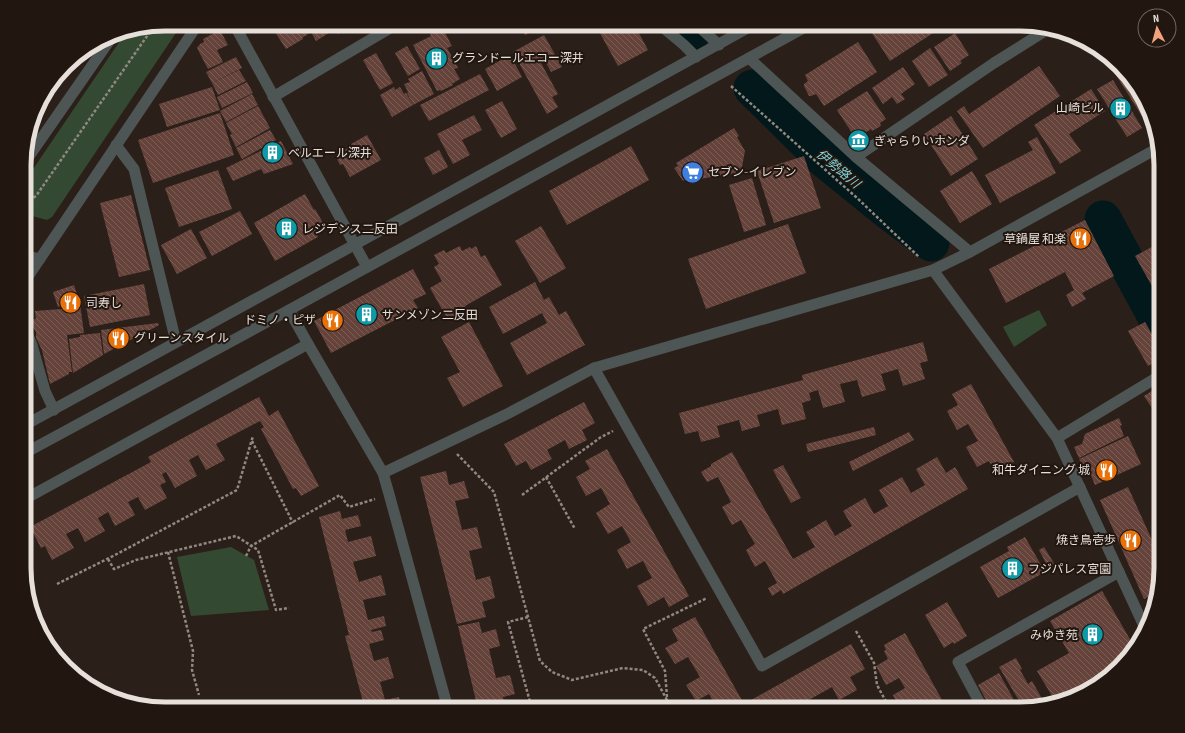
<svg xmlns="http://www.w3.org/2000/svg" width="1185" height="733" font-family="'Sofia Sans Condensed','Noto Sans JP',sans-serif">
	<style>
		.park { fill: #344931 }
		.lines { fill: none; stroke-linecap: round; stroke-linejoin: round }
		.river { stroke: #02181a; stroke-width: 37 }
		.building { fill: url(#building-back-hatch) }
		.path { stroke: #918882; stroke-width: 2.5; stroke-dasharray: 3 2; stroke-linecap: butt }
		.service { stroke: #4e5655; stroke-width: 11 }
		.minor { stroke: #4e5655; stroke-width: 11 }
		.tertiary { stroke: #4e5655; stroke-width: 11 }
		.labels { text-anchor: middle; dominant-baseline: central; stroke-width: 4; stroke-linejoin: round; paint-order: stroke }
		.poi-label { font-size: 12px; fill: #e7dfda; stroke: #221710; text-anchor: start }
		.water-label { font-size: 13px; font-style: italic; fill: #81d1d8; stroke: #221710 }
		.rim { fill: none; stroke: #e7dfda; stroke-width: 5 }
	</style>
	<defs>
		<pattern id="building-back-hatch" width="6" height="6" patternUnits="userSpaceOnUse"><rect width="6" height="6" fill="#65433b"/><path d="M-1 5l2 2M0 0l6 6M5-1l2 2" fill="none" stroke="#7b5e57"/></pattern>
	</defs>
	<rect width="100%" height="100%" fill="#2b2019"/>
	<g class="park">
		<polygon points="165,24 182,24 52,217 47,220 25,214 25,181 126,32"/>
		<polygon points="1039,310 1047,325 1014,347 1003,327"/>
		<polygon points="231,547 254,560 269,610 191,616 177,557"/>
	</g>
	<g class="lines">
		<g class="river">
			<polyline points="680,24 691,34"/>
			<polyline points="752,88 824,159 892,214 931,243"/>
			<polyline points="1103,219 1161,326"/>
		</g>
	</g>
	<g class="building">
		<polygon points="288,24 328,24 332,31 316,41 311,32 302,38 303,39 286,49 275,32"/>
		<polygon points="332,24 360,24 352,28 351,26 338,34"/>
		<polygon points="519,24 547,24 525,35"/>
		<polygon points="595,24 634,24 648,50 618,66"/>
		<polygon points="866,24 947,24 890,61"/>
		<polygon points="442,27 452,46 447,48 458,68 454,69 460,79 452,84 453,85 441,91 440,90 437,91 413,45 431,36 430,34"/>
		<polygon points="220,30 228,45 217,50 223,62 208,69 197,48 200,44 204,42 203,39"/>
		<polygon points="955,33 969,55 960,61 962,63 950,71 934,47"/>
		<polygon points="544,35 562,67 551,72 545,61 541,63 558,94 552,97 558,107 547,114 513,52"/>
		<polygon points="858,42 877,72 824,106 816,94 811,96 809,96 804,86 804,84 808,81 805,75"/>
		<polygon points="407,46 420,69 408,76 395,53"/>
		<polygon points="930,48 948,75 929,87 912,61"/>
		<polygon points="376,53 393,83 380,90 363,60"/>
		<polygon points="510,55 522,77 497,91 485,69"/>
		<polygon points="236,57 242,68 212,83 206,72"/>
		<polygon points="1039,66 1060,96 983,148 957,111 964,106 969,114"/>
		<polygon points="903,67 915,84 901,94 905,99 897,104 892,97 883,104 872,88"/>
		<polygon points="239,70 246,81 218,95 212,83"/>
		<polygon points="422,71 434,94 413,105 407,93 408,92 404,84 410,82 408,79"/>
		<polygon points="1121,72 1142,94 1151,124 1148,126 1116,75"/>
		<polygon points="480,74 489,90 429,121 420,105"/>
		<polygon points="1113,80 1142,128 1127,137 1097,89"/>
		<polygon points="247,82 253,93 222,108 217,97"/>
		<polygon points="212,87 220,110 167,127 159,104"/>
		<polygon points="394,87 395,90 400,87 404,94 406,93 413,105 392,117 380,95"/>
		<polygon points="1091,89 1105,111 1069,134 1081,151 1060,164 1034,125"/>
		<polygon points="867,91 886,119 880,123 881,126 872,131 871,129 856,139 837,110"/>
		<polygon points="252,94 258,105 226,122 220,111"/>
		<polygon points="502,101 517,129 501,138 485,110"/>
		<polygon points="258,106 264,117 232,134 226,123"/>
		<polygon points="220,113 234,155 153,183 138,140"/>
		<polygon points="474,115 482,130 462,140 470,155 453,164 437,134"/>
		<polygon points="951,116 978,159 951,176 924,134"/>
		<polygon points="264,117 270,128 236,147 230,135"/>
		<polygon points="734,128 739,136 737,137 745,151 741,172 688,181 686,179 683,181 674,168 678,166 676,163"/>
		<polygon points="270,130 276,140 242,159 236,148"/>
		<polygon points="367,135 381,160 350,177 343,164 340,165 335,155 352,146 351,144"/>
		<polygon points="1037,137 1056,173 1000,203 985,175 1033,150 1028,142"/>
		<polygon points="281,141 293,164 264,174 261,169 233,181 226,168"/>
		<polygon points="631,146 649,180 567,225 549,191"/>
		<polygon points="439,150 448,167 433,175 424,158"/>
		<polygon points="804,156 821,208 774,223 757,171"/>
		<polygon points="218,170 232,209 179,227 165,188"/>
		<polygon points="972,171 992,204 960,223 940,191"/>
		<polygon points="752,178 766,225 744,232 729,185"/>
		<polygon points="305,194 314,210 315,209 323,223 320,234 317,235 318,237 275,261 254,223"/>
		<polygon points="131,195 150,270 119,277 100,203"/>
		<polygon points="240,211 252,234 212,256 199,232"/>
		<polygon points="1085,220 1114,276 1082,293 1086,299 1072,307 1066,295 1074,290 1065,272 1006,303 989,269"/>
		<polygon points="788,224 806,273 706,309 688,259"/>
		<polygon points="541,226 566,268 540,283 515,241"/>
		<polygon points="191,229 207,258 177,274 161,245"/>
		<polygon points="1161,242 1161,285 1153,288 1135,256"/>
		<polygon points="460,246 462,251 470,247 471,249 476,246 481,257 485,255 502,285 465,306 467,309 448,320 430,288 442,281 434,267 439,264 434,255 444,250 446,253"/>
		<polygon points="413,269 426,294 413,300 418,308 331,353 314,321"/>
		<polygon points="535,282 544,300 549,297 559,315 566,311 585,345 527,375 510,343 547,323 542,313 503,334 489,307"/>
		<polygon points="144,284 150,315 90,327 84,296"/>
		<polygon points="74,285 79,301 58,307 53,292"/>
		<polygon points="80,304 84,333 67,335 72,372 69,372 69,374 50,384 42,350 36,338 36,332 29,320 36,319 35,311 61,309 61,307"/>
		<polygon points="469,322 503,386 463,407 447,378 460,372 441,337"/>
		<polygon points="1145,322 1161,350 1161,359 1148,366 1128,331"/>
		<polygon points="158,323 159,325 150,330 142,331 142,334 104,354 101,330"/>
		<polygon points="100,333 103,355 73,373 69,339 80,337 80,335"/>
		<polygon points="923,342 928,361 920,363 925,379 903,386 898,369 881,374 886,390 862,397 857,380 840,384 845,402 823,408 818,390 809,393 811,400 802,403 806,419 782,425 778,409 757,415 760,426 742,431 739,420 717,426 720,437 701,442 698,431 685,434 679,413 803,380 802,375"/>
		<polygon points="25,353 33,392 25,394"/>
		<polygon points="971,384 1014,462 995,472 989,461 977,467 966,447 978,441 968,424 957,430 947,411 958,405 952,394"/>
		<polygon points="1158,387 1161,391 1161,415 1158,417 1144,396"/>
		<polygon points="259,397 269,416 278,410 319,486 301,496 296,488 293,489 261,429 264,427 260,421 216,444 225,460 206,470 198,455 189,460 197,476 175,488 166,472 162,474 166,482 160,485 167,498 145,510 138,497 128,502 135,515 115,526 108,512 98,518 105,531 85,542 78,528 66,534 74,548 52,560 45,546 41,548 30,527 151,462 148,457"/>
		<polygon points="584,402 595,423 582,430 587,440 569,449 565,440 547,450 552,459 531,470 526,461 516,466 504,444"/>
		<polygon points="1119,418 1122,425 1120,426 1124,436 1079,458 1074,447 1082,444 1085,434"/>
		<polygon points="874,427 876,435 808,452 806,444"/>
		<polygon points="909,432 914,440 853,471 849,462"/>
		<polygon points="1128,436 1141,464 1095,485 1089,471 1086,472 1079,459"/>
		<polygon points="607,449 689,596 669,607 664,597 648,606 637,586 652,578 643,561 627,569 617,550 631,542 622,526 608,534 596,513 610,504 601,488 586,496 576,477 590,469 585,461"/>
		<polygon points="732,452 793,559 815,547 806,532 826,520 835,536 852,526 843,511 865,498 874,514 888,506 879,490 902,477 911,493 925,485 916,469 937,457 946,473 955,467 968,489 783,594 781,590 772,596 768,588 777,583 765,561 755,567 746,550 755,544 741,520 732,525 722,507 731,502 718,477 707,482 701,472 711,466 711,464"/>
		<polygon points="783,465 801,498 791,503 773,470"/>
		<polygon points="446,471 449,485 464,481 469,498 455,501 462,530 477,527 482,548 469,551 476,580 490,576 495,598 482,602 486,617 457,624 420,477"/>
		<polygon points="1128,487 1161,560 1161,577 1155,594 1144,599 1100,500"/>
		<polygon points="340,511 342,519 358,515 361,526 345,530 348,542 371,536 376,556 353,562 359,582 381,575 386,595 363,600 368,620 384,616 386,626 371,630 372,632 381,630 384,640 369,644 374,661 388,657 394,678 380,682 385,700 399,697 402,709 365,709 345,636 349,635 319,517"/>
		<polygon points="1025,537 1045,572 998,598 980,567 1009,551 1007,547"/>
		<polygon points="1044,547 1055,565 1049,569 1039,550"/>
		<polygon points="1102,591 1135,648 1090,690 1055,701 1037,671 1069,653 1050,621"/>
		<polygon points="947,602 967,636 954,644 953,642 944,648 925,615"/>
		<polygon points="695,617 744,704 851,644 865,669 850,677 857,690 839,700 832,687 807,701 811,709 717,709 709,694 696,701 686,685 700,677 688,657 675,664 665,648 678,641 672,629"/>
		<polygon points="479,622 482,633 496,629 500,646 489,649 496,678 510,675 515,694 503,697 506,709 478,709 458,626"/>
		<polygon points="905,633 947,709 916,709 915,707 912,709 900,709 893,695 905,688 899,678 886,685 876,666 888,659 884,651 886,650 884,645"/>
		<polygon points="1016,658 1022,669 1020,670 1028,684 1032,681 1045,704 1029,709 1024,709 999,667"/>
		<polygon points="999,673 1019,709 991,709 978,685"/>
		<polygon points="610,702 612,709 599,709 598,705"/>
	</g>
	<g class="lines">
		<g class="path">
			<polyline points="731,86 856,197 919,257"/>
			<polyline points="25,203 36,196 154,26"/>
			<polyline points="252,441 293,523"/>
			<polyline points="457,454 494,492 540,661 552,672 572,680 623,668 643,670 655,678 667,700 670,709"/>
			<polyline points="546,477 575,529"/>
			<polyline points="522,495 601,437 613,431"/>
			<polyline points="168,552 193,651 192,670 199,695"/>
			<polyline points="246,556 251,546 340,495 349,507 375,499"/>
			<polyline points="108,559 114,569 136,560 236,536 258,550 276,610 289,608"/>
			<polyline points="57,584 115,555 237,490 253,436"/>
			<polyline points="528,617 508,622 532,709"/>
			<polyline points="856,631 874,663 877,685 890,709"/>
			<polyline points="667,697 665,671 643,629 707,598"/>
		</g>
		<g class="service">
			<polyline points="25,328 32,345 45,391 54,410"/>
			<polyline points="594,368 762,666 1080,487"/>
			<polyline points="383,473 389,494 448,709"/>
			<polyline points="25,499 308,344"/>
		</g>
		<g class="minor">
			<polyline points="659,24 684,45 696,57"/>
			<polyline points="696,24 719,45"/>
			<polyline points="116,145 134,169 176,342"/>
			<polyline points="856,157 994,63 1048,29"/>
			<polyline points="25,162 114,34"/>
			<polyline points="25,256 40,259"/>
			<polyline points="289,310 308,344 383,473 505,415 594,368 933,270 970,252"/>
			<polyline points="1057,438 1161,375"/>
			<polyline points="983,709 958,662 1119,572"/>
		</g>
		<g class="tertiary">
			<polyline points="234,24 367,267"/>
			<polyline points="749,58 856,157 970,252 1158,148"/>
			<polyline points="273,97 397,24"/>
			<polyline points="933,270 1057,438 1144,626"/>
			<polyline points="25,281 198,24"/>
			<polyline points="25,425 354,245 755,24"/>
			<polyline points="25,453 289,310 811,24"/>
		</g>
	</g>
	<defs>
		<symbol id="building-disc" viewBox="-11 -11 22 22"><circle r="9.5" fill="#0f9aa8" stroke="#221710"/><path d="M-4-6H4V6H1V3H-1V6H-4ZM-2.5-4.3h1.7v1.8h-1.7ZM.8-4.3h1.7v1.8H.8ZM-2.5-1h1.7V.8h-1.7ZM.8-1h1.7V.8H.8Z" fill="#fff"/></symbol>
		<symbol id="museum-disc" viewBox="-11 -11 22 22"><circle r="9.5" fill="#0f9aa8" stroke="#221710"/><path d="M0-6L6-3V-2H-6V-3ZM-5-1h2V3h-2ZM-1-1h2V3h-2ZM3-1h2V3H3ZM-6 4H6V6H-6Z" fill="#fff"/></symbol>
		<symbol id="supermarket-disc" viewBox="-11 -11 22 22"><circle r="9.5" fill="#3f7fe0" stroke="#221710"/><path d="M-6-5.5h2.5l.6 2H6L4.5 2H-2.5L-4.4-4H-6ZM-1.5 3.2a1.3 1.3 0 1 0 .1 0ZM3 3.2a1.3 1.3 0 1 0 .1 0Z" fill="#fff"/></symbol>
		<symbol id="restaurant-disc" viewBox="-11 -11 22 22"><circle r="9.5" fill="#e8710a" stroke="#221710"/><path d="M-5-6h1v4h1v-4h1v4h1v-4h1v5L-1.5 .5V6h-2V.5L-5-1ZM5-6V6H3V1.5H1.5Q1.5-4 5-6Z" fill="#fff"/></symbol>
	</defs>
	<g fill-rule="evenodd">
		<use href="#building-disc" x="424" y="46" width="25" height="25"/>
		<use href="#building-disc" x="1108" y="96" width="25" height="25"/>
		<use href="#museum-disc" x="846" y="128" width="25" height="25"/>
		<use href="#building-disc" x="260" y="140" width="25" height="25"/>
		<use href="#supermarket-disc" x="680" y="160" width="25" height="25"/>
		<use href="#building-disc" x="274" y="216" width="25" height="25"/>
		<use href="#restaurant-disc" x="1068" y="226" width="25" height="25"/>
		<use href="#restaurant-disc" x="58" y="290" width="25" height="25"/>
		<use href="#building-disc" x="354" y="302" width="25" height="25"/>
		<use href="#restaurant-disc" x="320" y="308" width="25" height="25"/>
		<use href="#restaurant-disc" x="106" y="326" width="25" height="25"/>
		<use href="#restaurant-disc" x="1094" y="458" width="25" height="25"/>
		<use href="#restaurant-disc" x="1118" y="528" width="25" height="25"/>
		<use href="#building-disc" x="1000" y="556" width="25" height="25"/>
		<use href="#building-disc" x="1080" y="622" width="25" height="25"/>
	</g>
	<g class="labels">
		<g class="poi-label">
			<text x="452" y="58">グランドールエコー深井</text>
			<text x="1104" y="108" text-anchor="end">山崎ビル</text>
			<text x="874" y="141">ぎゃらりいホンダ</text>
			<text x="288" y="153">ベルエール深井</text>
			<text x="708" y="172">セブン-イレブン</text>
			<text x="302" y="229">レジデンス二反田</text>
			<text x="1066" y="239" text-anchor="end">草鍋屋 和楽</text>
			<text x="86" y="303">司寿し</text>
			<text x="382" y="315">サンメゾン二反田</text>
			<text x="316" y="320" text-anchor="end">ドミノ・ピザ</text>
			<text x="134" y="338">グリーンスタイル</text>
			<text x="1090" y="470" text-anchor="end">和牛ダイニング 城</text>
			<text x="1116" y="540" text-anchor="end">焼き鳥壱歩</text>
			<text x="1028" y="569">フジパレス宮園</text>
			<text x="1078" y="635" text-anchor="end">みゆき苑</text>
		</g>
		<g class="water-label">
			<text transform="translate(838 169) rotate(40)">伊勢路川</text>
		</g>
	</g>
	<path d="M0 0H1185V733H0ZM165 31H1020A134 134 0 0 1 1154 165V568A134 134 0 0 1 1020 702H165A134 134 0 0 1 31 568V165A134 134 0 0 1 165 31Z" fill="#221710" fill-rule="evenodd"/>
	<path class="rim" d="M165 31H1020A134 134 0 0 1 1154 165V568A134 134 0 0 1 1020 702H165A134 134 0 0 1 31 568V165A134 134 0 0 1 165 31Z"/>
	<g transform="translate(1157 28) rotate(354)"><circle r="19" fill="#221710" stroke="#716761"/>
	<path d="M0-3L7 15L0 10L-7 15Z" fill="#f1a17c"/>
	<text y="-6" font-size="11" font-weight="bold" text-anchor="middle" fill="#e7dfda">N</text>
	</g>
</svg>
